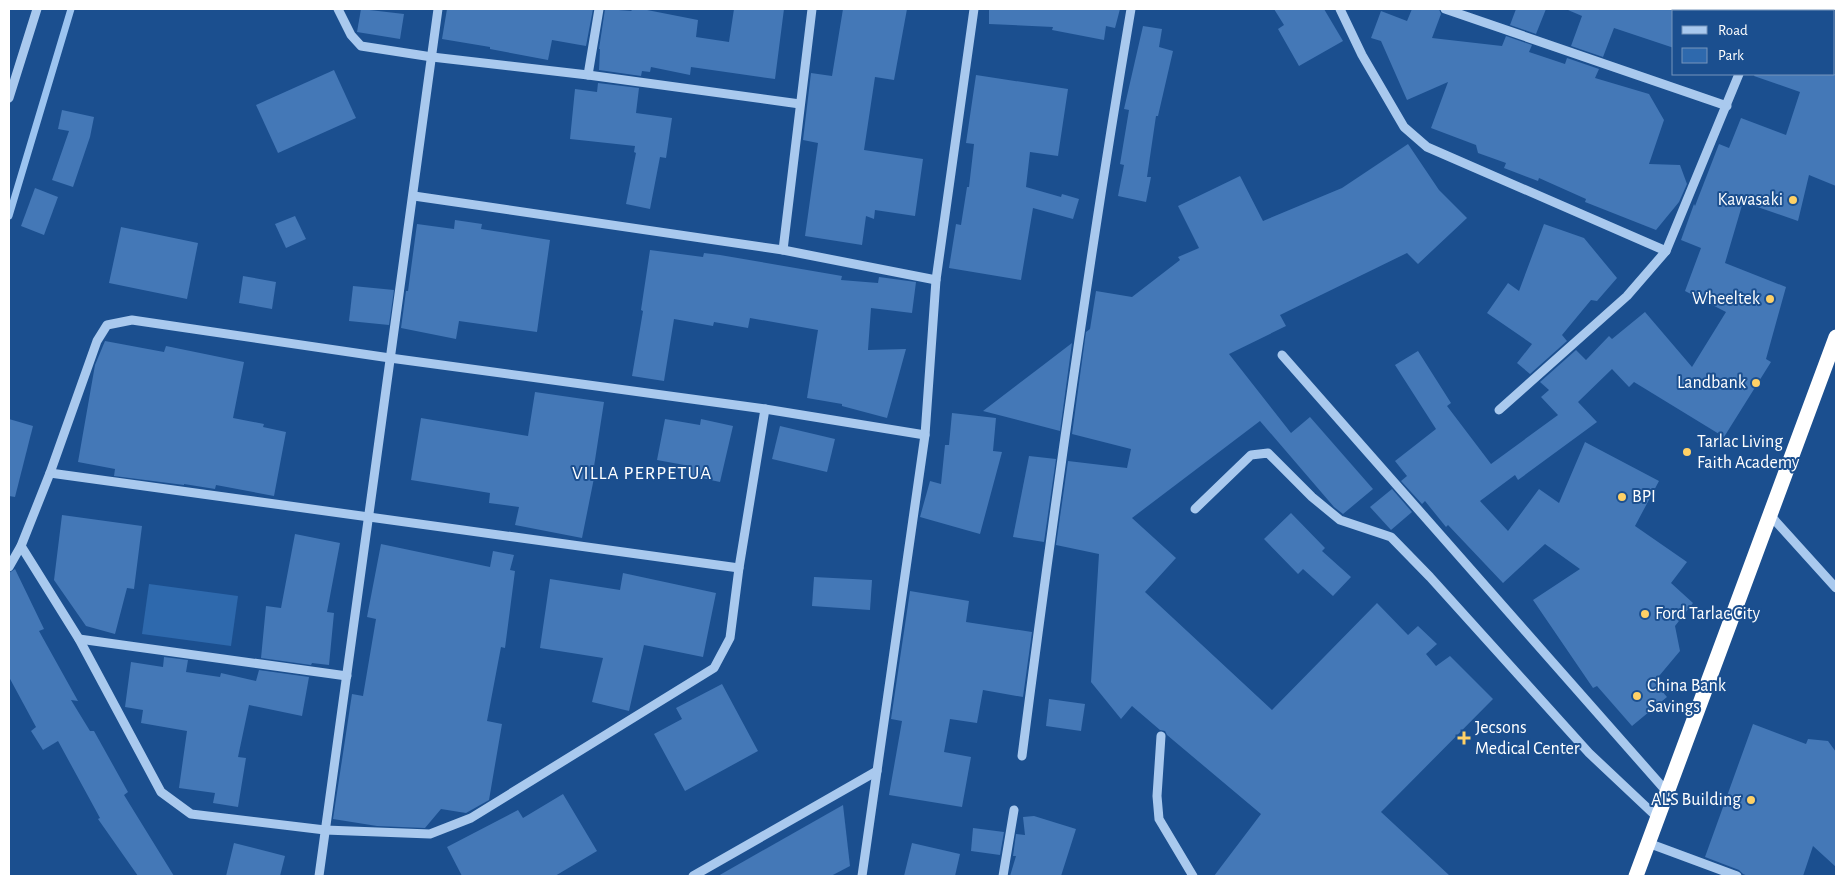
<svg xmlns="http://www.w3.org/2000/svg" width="1845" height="885" font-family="'Alegreya Sans',sans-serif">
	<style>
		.green { fill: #2e69ad }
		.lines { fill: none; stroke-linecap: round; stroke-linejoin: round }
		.stream { stroke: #9cc4f0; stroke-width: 7 }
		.building { fill: #4478b7 }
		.minor { stroke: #a9c9ee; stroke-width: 9 }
		.highway { stroke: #fff; stroke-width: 15 }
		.poi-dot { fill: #ffd166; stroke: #1b4f8f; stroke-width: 2 }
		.labels { text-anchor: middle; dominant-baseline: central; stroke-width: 4; stroke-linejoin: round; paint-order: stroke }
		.poi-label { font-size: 18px; fill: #fff; stroke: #1b4f8f; text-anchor: start }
		.neighbourhood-label { font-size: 19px; letter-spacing: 1px; fill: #fff; stroke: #1b4f8f }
	</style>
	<rect width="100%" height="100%" fill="#1b4f8f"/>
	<polygon class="green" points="149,584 238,596 231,646 142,634"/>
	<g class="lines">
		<polyline class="stream" points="9,216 71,9"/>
	</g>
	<g class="building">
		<polygon points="361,9 404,14 400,39 357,32"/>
		<polygon points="447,9 593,9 586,46 552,40 548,60 490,49 490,47 442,39"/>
		<polygon points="605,9 632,11 630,9 642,9 698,20 696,37 729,42 734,9 784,9 775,79 691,67 690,75 651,67 650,72 642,71 641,76 599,70 600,49 599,49"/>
		<polygon points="843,9 907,9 894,80 875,77 864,150 923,159 915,216 875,210 874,219 866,216 862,245 805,236 818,143 803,140 811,73 832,76"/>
		<polygon points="989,9 1120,9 1115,28 1106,26 1104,40 1052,30 1053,27 989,24"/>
		<polygon points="1274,9 1324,9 1343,41 1299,66 1278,29 1284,25"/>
		<polygon points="1412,9 1439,9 1441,14 1432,38 1502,46 1506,36 1532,45 1529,52 1565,64 1567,58 1599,69 1595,78 1649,94 1664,120 1649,164 1680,165 1687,184 1679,202 1656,230 1585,202 1586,199 1539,178 1538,181 1504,168 1506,163 1478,153 1476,145 1431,128 1448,82 1407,100 1381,41 1371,38 1381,11 1407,21"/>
		<polygon points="1516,9 1546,9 1536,34 1510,25"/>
		<polygon points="1568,9 1674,9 1674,48 1614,28 1603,57 1571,46 1582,16 1568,10"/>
		<polygon points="1143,26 1162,29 1159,47 1173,51 1158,116 1156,116 1147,177 1151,177 1146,202 1118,196 1124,165 1120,164 1129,110 1124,109"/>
		<polygon points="334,70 356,118 278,153 256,105"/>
		<polygon points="1755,74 1836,74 1836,186 1809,175 1798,221 1743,202 1725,263 1786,287 1766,359 1771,362 1724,437 1634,382 1629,387 1612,369 1578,402 1597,422 1518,480 1515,475 1480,501 1508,531 1539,489 1559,503 1585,442 1659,481 1635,526 1687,562 1671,583 1693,603 1675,626 1680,651 1654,682 1667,697 1632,726 1597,686 1593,688 1533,600 1580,569 1545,544 1503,583 1448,525 1446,527 1425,501 1422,504 1401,481 1407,476 1395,461 1436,429 1395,365 1418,351 1451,403 1447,406 1491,464 1558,415 1541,397 1549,390 1540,382 1576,350 1586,360 1609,336 1612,339 1645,312 1692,367 1726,312 1685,291 1701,248 1681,240 1694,204 1695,206 1719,144 1729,148 1741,118 1786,135 1800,92 1754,76"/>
		<polygon points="976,75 1068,89 1058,156 1030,152 1026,187 1061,197 1062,194 1079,199 1073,219 1033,208 1021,280 949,268 956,224 961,225 967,187 969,187 974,144 966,143"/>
		<polygon points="598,83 639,88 636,113 672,118 666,158 660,157 650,209 626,204 636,153 634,152 635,146 570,139 575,89 597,92"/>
		<polygon points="62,110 94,117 90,137 73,187 52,180 69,131 58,129"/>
		<polygon points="1408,144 1439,190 1467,218 1418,264 1407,253 1280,315 1286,326 1229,354 1291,433 1310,417 1373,489 1343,514 1334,507 1260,421 1132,518 1176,558 1145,592 1272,710 1377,603 1408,635 1418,626 1437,644 1426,654 1436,666 1450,656 1493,699 1381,812 1450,876 1214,876 1261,814 1167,735 1165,731 1160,730 1132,706 1121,719 1091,682 1099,554 1056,545 1068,461 1127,468 1131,449 1072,434 1086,332 1090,329 1096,291 1132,297 1180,260 1178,257 1199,248 1178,206 1240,176 1263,221 1342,188"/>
		<polygon points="35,188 58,197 44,235 21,226"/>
		<polygon points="295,216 306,239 286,248 275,224"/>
		<polygon points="455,220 482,224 481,229 550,240 537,332 459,321 456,339 401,328 406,291 408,291 417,224 454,229"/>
		<polygon points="1544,224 1584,238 1617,278 1597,301 1591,300 1562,335 1567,341 1530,374 1517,363 1532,344 1487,313 1508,283 1519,291"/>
		<polygon points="121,227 198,243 187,299 109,283"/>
		<polygon points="650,250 703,257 704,253 720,255 842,276 841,280 878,283 879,277 916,282 912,313 871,308 868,350 906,349 887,418 842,406 842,404 807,398 818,330 750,318 748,328 714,322 713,326 674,319 664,381 632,376 643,311 641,310"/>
		<polygon points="243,276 276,282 272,309 239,303"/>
		<polygon points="353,286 394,290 389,325 349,321"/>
		<polygon points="105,341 164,352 166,346 244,362 233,418 264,424 263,427 286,432 274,496 216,485 215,489 184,484 184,485 114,476 115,469 78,462 95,365"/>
		<polygon points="1072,343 1060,431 983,411 1042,366"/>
		<polygon points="535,392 604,402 593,473 595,473 582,538 515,525 519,507 489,503 490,493 411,480 421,418 528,436"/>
		<polygon points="952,413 996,418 993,451 1002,452 980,534 920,517 930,481 941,484 945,445 949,445"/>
		<polygon points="9,419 33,426 15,497 9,496"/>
		<polygon points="665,419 700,425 701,419 733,426 720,482 688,475 690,466 657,460"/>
		<polygon points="780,426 835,439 827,472 772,459"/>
		<polygon points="1029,456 1056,459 1044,542 1013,537"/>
		<polygon points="1392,489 1412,512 1391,530 1370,507"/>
		<polygon points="1291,513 1325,548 1322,551 1351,577 1333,596 1303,569 1298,574 1264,539"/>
		<polygon points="62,515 142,526 134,589 127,588 115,634 86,626 54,580"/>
		<polygon points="295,534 340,543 327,612 334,613 329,665 312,663 311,665 261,658 266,606 281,608"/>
		<polygon points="381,544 490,567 493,551 514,555 510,570 515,571 505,648 501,647 487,721 502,724 489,800 466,813 441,809 425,828 377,826 333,819 352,694 363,696 376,619 367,617"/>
		<polygon points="15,569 44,629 39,631 78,701 71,700 90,731 94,731 128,792 124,795 174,876 138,876 98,819 100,818 58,741 43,750 31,731 36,727 9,677 9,573"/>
		<polygon points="623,573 716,593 703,657 644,645 629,711 592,702 603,658 540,648 550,579 620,590"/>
		<polygon points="814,577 872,580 870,610 812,606"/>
		<polygon points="910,591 969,601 966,622 1032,632 1023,697 983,690 977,723 950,719 944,752 971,757 962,807 889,795 902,721 891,719"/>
		<polygon points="164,657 188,660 186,672 220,677 221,673 256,681 259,670 309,677 302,716 249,705 238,757 246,758 238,807 213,803 215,793 179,788 187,731 141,723 143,710 125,707 131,662 163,667"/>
		<polygon points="722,684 758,751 685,791 654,734 682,719 676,708"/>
		<polygon points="1049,699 1085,704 1081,731 1046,726"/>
		<polygon points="1753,724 1806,744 1808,739 1828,741 1836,752 1836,867 1813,846 1803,876 1748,876 1743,874 1739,870 1705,857"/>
		<polygon points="563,794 597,851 555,876 462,876 447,847 518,810 523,818"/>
		<polygon points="843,805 850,866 831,876 718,876"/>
		<polygon points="1034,816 1076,829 1061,876 1010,876 1016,856 1013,856 1016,834 1025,835 1023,817"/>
		<polygon points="973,828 1004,832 1000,855 971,851"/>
		<polygon points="234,843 285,856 280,876 226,876"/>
		<polygon points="912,843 960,854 955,876 904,876"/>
	</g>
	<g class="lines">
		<g class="minor">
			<polyline points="338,9 351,35 361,46 432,57 588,75 800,104"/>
			<polyline points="1340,9 1362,55 1404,127 1427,147 1666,251"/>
			<polyline points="1445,9 1727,106"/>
			<polyline points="1762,11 1763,9"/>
			<polyline points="588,75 599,9"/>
			<polyline points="9,98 37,9"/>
			<polyline points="414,196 783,250 936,280"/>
			<polyline points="783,250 812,9"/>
			<polyline points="1282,355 1667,792"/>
			<polyline points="1499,410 1627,296 1666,251 1739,74"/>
			<polyline points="50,473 739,568"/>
			<polyline points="1195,509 1251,455 1268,453 1312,497 1340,520 1391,537 1430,577 1589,753 1658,818"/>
			<polyline points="1770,515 1836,588"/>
			<polyline points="21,546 79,639 161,792 191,814 325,830 430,834 471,818 714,668 730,638 739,568 765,409"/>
			<polyline points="9,567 21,546 50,473 97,341 107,325 132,320 390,358 765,409 925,435"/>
			<polyline points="79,639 347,676"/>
			<polyline points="1161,736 1157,796 1159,819 1193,876"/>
			<path d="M1022,756C1054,507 1089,257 1131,9"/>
			<polyline points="1648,843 1737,876"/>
			<path d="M319,876C357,587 401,298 438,9"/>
			<polyline points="693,876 877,771"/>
			<polyline points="862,876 925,435 936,280 974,9"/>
			<polyline points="1003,876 1014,810"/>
		</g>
		<polyline class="highway" points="1636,876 1836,337"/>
	</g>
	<g class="poi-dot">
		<circle cx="1793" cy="200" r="5"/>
		<circle cx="1770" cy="299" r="5"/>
		<circle cx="1756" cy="383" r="5"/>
		<circle cx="1687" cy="452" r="5"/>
		<circle cx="1622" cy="497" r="5"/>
		<circle cx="1645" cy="614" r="5"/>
		<circle cx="1637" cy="696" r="5"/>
		<path d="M1461.5 730.5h5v5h5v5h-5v5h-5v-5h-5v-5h5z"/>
		<circle cx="1751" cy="800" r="5"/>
	</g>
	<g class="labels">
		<g class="poi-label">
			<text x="1783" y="200" text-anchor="end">Kawasaki</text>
			<text x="1760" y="299" text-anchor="end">Wheeltek</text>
			<text x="1746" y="383" text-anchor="end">Landbank</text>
			<text x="1697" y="442">Tarlac Living<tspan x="1697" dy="21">Faith Academy</tspan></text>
			<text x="1632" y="497">BPI</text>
			<text x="1655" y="614">Ford Tarlac City</text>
			<text x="1647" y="686">China Bank<tspan x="1647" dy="21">Savings</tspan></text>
			<text x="1475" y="728">Jecsons<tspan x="1475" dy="21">Medical Center</tspan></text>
			<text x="1741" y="800" text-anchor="end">AL'S Building</text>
		</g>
		<g class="neighbourhood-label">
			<text x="642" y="473">VILLA PERPETUA</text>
		</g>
	</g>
	<rect width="1845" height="885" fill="none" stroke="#ffffff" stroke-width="20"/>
	<rect x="1672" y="10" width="162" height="65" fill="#1b4f8f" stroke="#7695bc"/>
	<rect x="1682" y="26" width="25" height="8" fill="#a9c9ee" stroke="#7695bc"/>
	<text x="1718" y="35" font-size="15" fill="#ffffff">Road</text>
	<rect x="1682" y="48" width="25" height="15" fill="#2e69ad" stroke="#7695bc"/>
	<text x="1718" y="60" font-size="15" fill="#ffffff">Park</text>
</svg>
